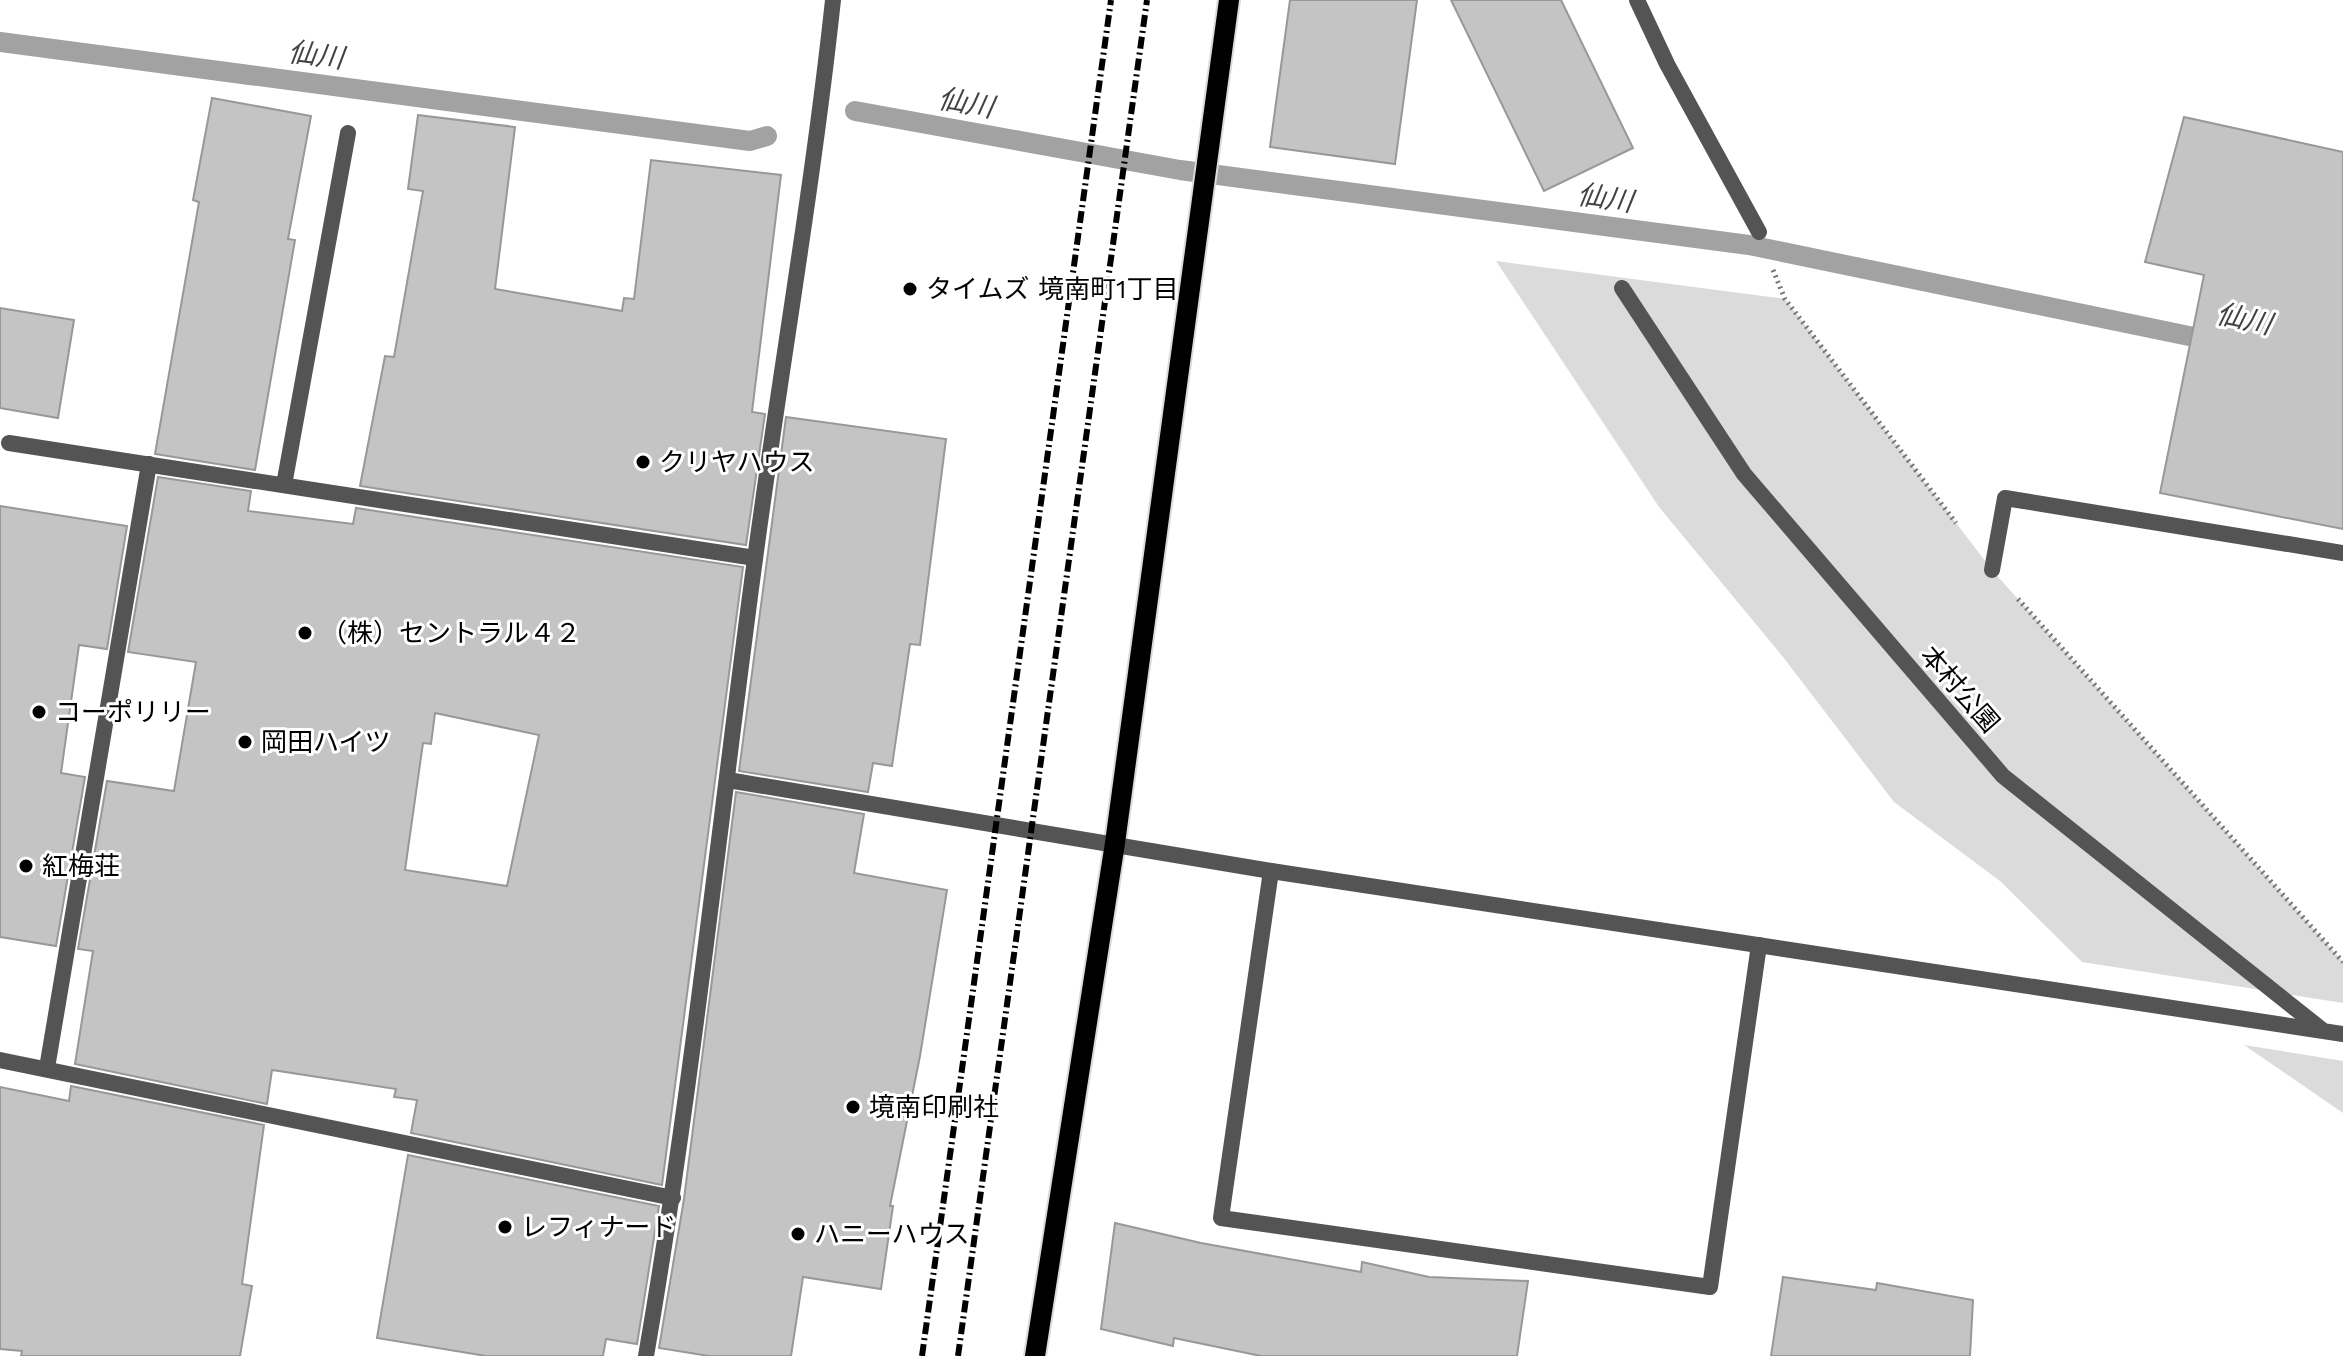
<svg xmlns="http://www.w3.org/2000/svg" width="2343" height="1356" font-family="'Work Sans','Noto Sans JP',sans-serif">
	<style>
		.green { fill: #dbdbdb }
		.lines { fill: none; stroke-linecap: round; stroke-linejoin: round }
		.stream { stroke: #a2a2a2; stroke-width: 20 }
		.building { fill: #c4c4c4; stroke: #989898; stroke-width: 2; fill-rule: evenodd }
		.primary-casing { stroke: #dbdbdb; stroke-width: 24 }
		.path { stroke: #767676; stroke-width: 5; stroke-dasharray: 2 4; stroke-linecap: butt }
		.lane { stroke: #545454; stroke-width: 16 }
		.street { stroke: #545454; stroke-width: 16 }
		.primary { stroke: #000; stroke-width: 20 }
		.rail { stroke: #000; stroke-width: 6; stroke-dasharray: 12 4 2 4; stroke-linecap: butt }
		.poi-dot { fill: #000; stroke: #fff; stroke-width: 3 }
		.labels { text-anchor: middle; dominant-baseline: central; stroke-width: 6; stroke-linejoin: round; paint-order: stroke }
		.poi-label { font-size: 26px; fill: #000; stroke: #fff; text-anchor: start }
		.street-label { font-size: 26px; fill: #000; stroke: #fff }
		.water-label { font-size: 28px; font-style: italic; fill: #434343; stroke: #fff }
	</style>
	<rect width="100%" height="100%" fill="#fff"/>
	<g class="green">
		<polygon points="1496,261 1785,299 1992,570 2343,962 2343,1003 2082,962 2000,881 1894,802 1783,657 1659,507"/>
		<polygon points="2244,1045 2343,1061 2343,1113"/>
	</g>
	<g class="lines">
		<g class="stream">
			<polyline points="0,42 750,141 767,136"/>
			<polyline points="855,111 1180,170 1749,245 2218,342"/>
		</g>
	</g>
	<g class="building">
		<polygon points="1290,0 1417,0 1395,164 1270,147"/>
		<polygon points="1451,0 1561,0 1633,148 1544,191"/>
		<polygon points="212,98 311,116 288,239 295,240 255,470 155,454 199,202 193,200"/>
		<polygon points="418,115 515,127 495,289 622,311 624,298 634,299 651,160 781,175 752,412 765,414 746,545 360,486 385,356 394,357 423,191 408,189"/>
		<polygon points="2184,117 2343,152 2343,529 2160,493 2204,275 2145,262"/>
		<polygon points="0,308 74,320 58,418 0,408"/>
		<polygon points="786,417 946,439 920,645 910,644 892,766 873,763 868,792 739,771"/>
		<path d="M158,477L251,491L248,511L353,524L356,508L743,567L662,1185L411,1133L417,1100L394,1097L396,1089L272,1070L267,1104L75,1064L93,951L78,949L107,781L174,791L196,662L128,652ZM435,713L539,735L507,886L405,870L423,743L431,744Z"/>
		<polygon points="0,506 127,526 107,649 79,645 61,773 85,777 56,946 0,937"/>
		<polygon points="736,792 864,814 854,873 947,890 920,1056 890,1206 893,1206 881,1289 803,1277 791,1356 709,1356 659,1348 684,1199"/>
		<polygon points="71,1086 264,1125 242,1284 252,1286 240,1356 21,1356 22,1351 0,1349 0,1087 69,1101"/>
		<polygon points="408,1155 659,1206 637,1344 606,1339 603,1356 486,1356 377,1338"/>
		<polygon points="1115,1223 1201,1243 1361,1272 1362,1262 1429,1277 1528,1281 1517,1356 1261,1356 1174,1338 1173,1346 1101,1329"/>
		<polygon points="1783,1277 1876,1290 1877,1283 1973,1300 1970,1356 1771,1356"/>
	</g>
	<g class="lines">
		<defs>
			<polyline id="primary" points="1035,1356 1115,843 1229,0"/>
		</defs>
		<use href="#primary" class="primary-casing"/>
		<g class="path">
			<polyline points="1773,270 1785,299 1956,523"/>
			<polyline points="2018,599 2343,962"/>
		</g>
		<g class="lane">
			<polyline points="284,485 348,133"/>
			<polyline points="1992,570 2005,498 2343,553"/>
			<polyline points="1271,871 1221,1218 1710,1287 1759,945"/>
		</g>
		<g class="street">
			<polyline points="1637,0 1667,64 1759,232"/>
			<polyline points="1622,288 1744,474 2003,776 2321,1029"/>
			<polyline points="9,443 755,558"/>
			<polyline points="728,780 1271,871 2343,1034"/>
			<polyline points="0,1060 673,1198"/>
			<polyline points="47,1068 149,464"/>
			<path d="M646,1356C692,1091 719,825 755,559C780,372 813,187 833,0"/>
		</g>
		<use href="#primary" class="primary"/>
		<g class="rail">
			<polyline points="922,1356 1111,0"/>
			<polyline points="958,1356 1147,0"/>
		</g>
	</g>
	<g class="poi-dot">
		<circle cx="910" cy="289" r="8"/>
		<circle cx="643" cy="462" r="8"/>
		<circle cx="305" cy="633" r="8"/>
		<circle cx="39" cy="712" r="8"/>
		<circle cx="245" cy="742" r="8"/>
		<circle cx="26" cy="866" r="8"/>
		<circle cx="853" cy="1107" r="8"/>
		<circle cx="505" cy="1227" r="8"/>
		<circle cx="798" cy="1234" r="8"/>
	</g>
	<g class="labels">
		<g class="poi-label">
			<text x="926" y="289">タイムズ 境南町1丁目</text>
			<text x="659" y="462">クリヤハウス</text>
			<text x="321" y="633">（株）セントラル４２</text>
			<text x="55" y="712">コーポリリー</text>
			<text x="261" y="742">岡田ハイツ</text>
			<text x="42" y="866">紅梅荘</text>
			<text x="869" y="1107">境南印刷社</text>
			<text x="521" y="1227">レフィナード</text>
			<text x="814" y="1234">ハニーハウス</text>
		</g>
		<g class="street-label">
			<text transform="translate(1960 689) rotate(49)">本村公園</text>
		</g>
		<g class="water-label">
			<text transform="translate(316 55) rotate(7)">仙川</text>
			<text transform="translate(966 103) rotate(10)">仙川</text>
			<text transform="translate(1605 198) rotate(8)">仙川</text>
			<text transform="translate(2244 319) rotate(12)">仙川</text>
		</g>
	</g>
</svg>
